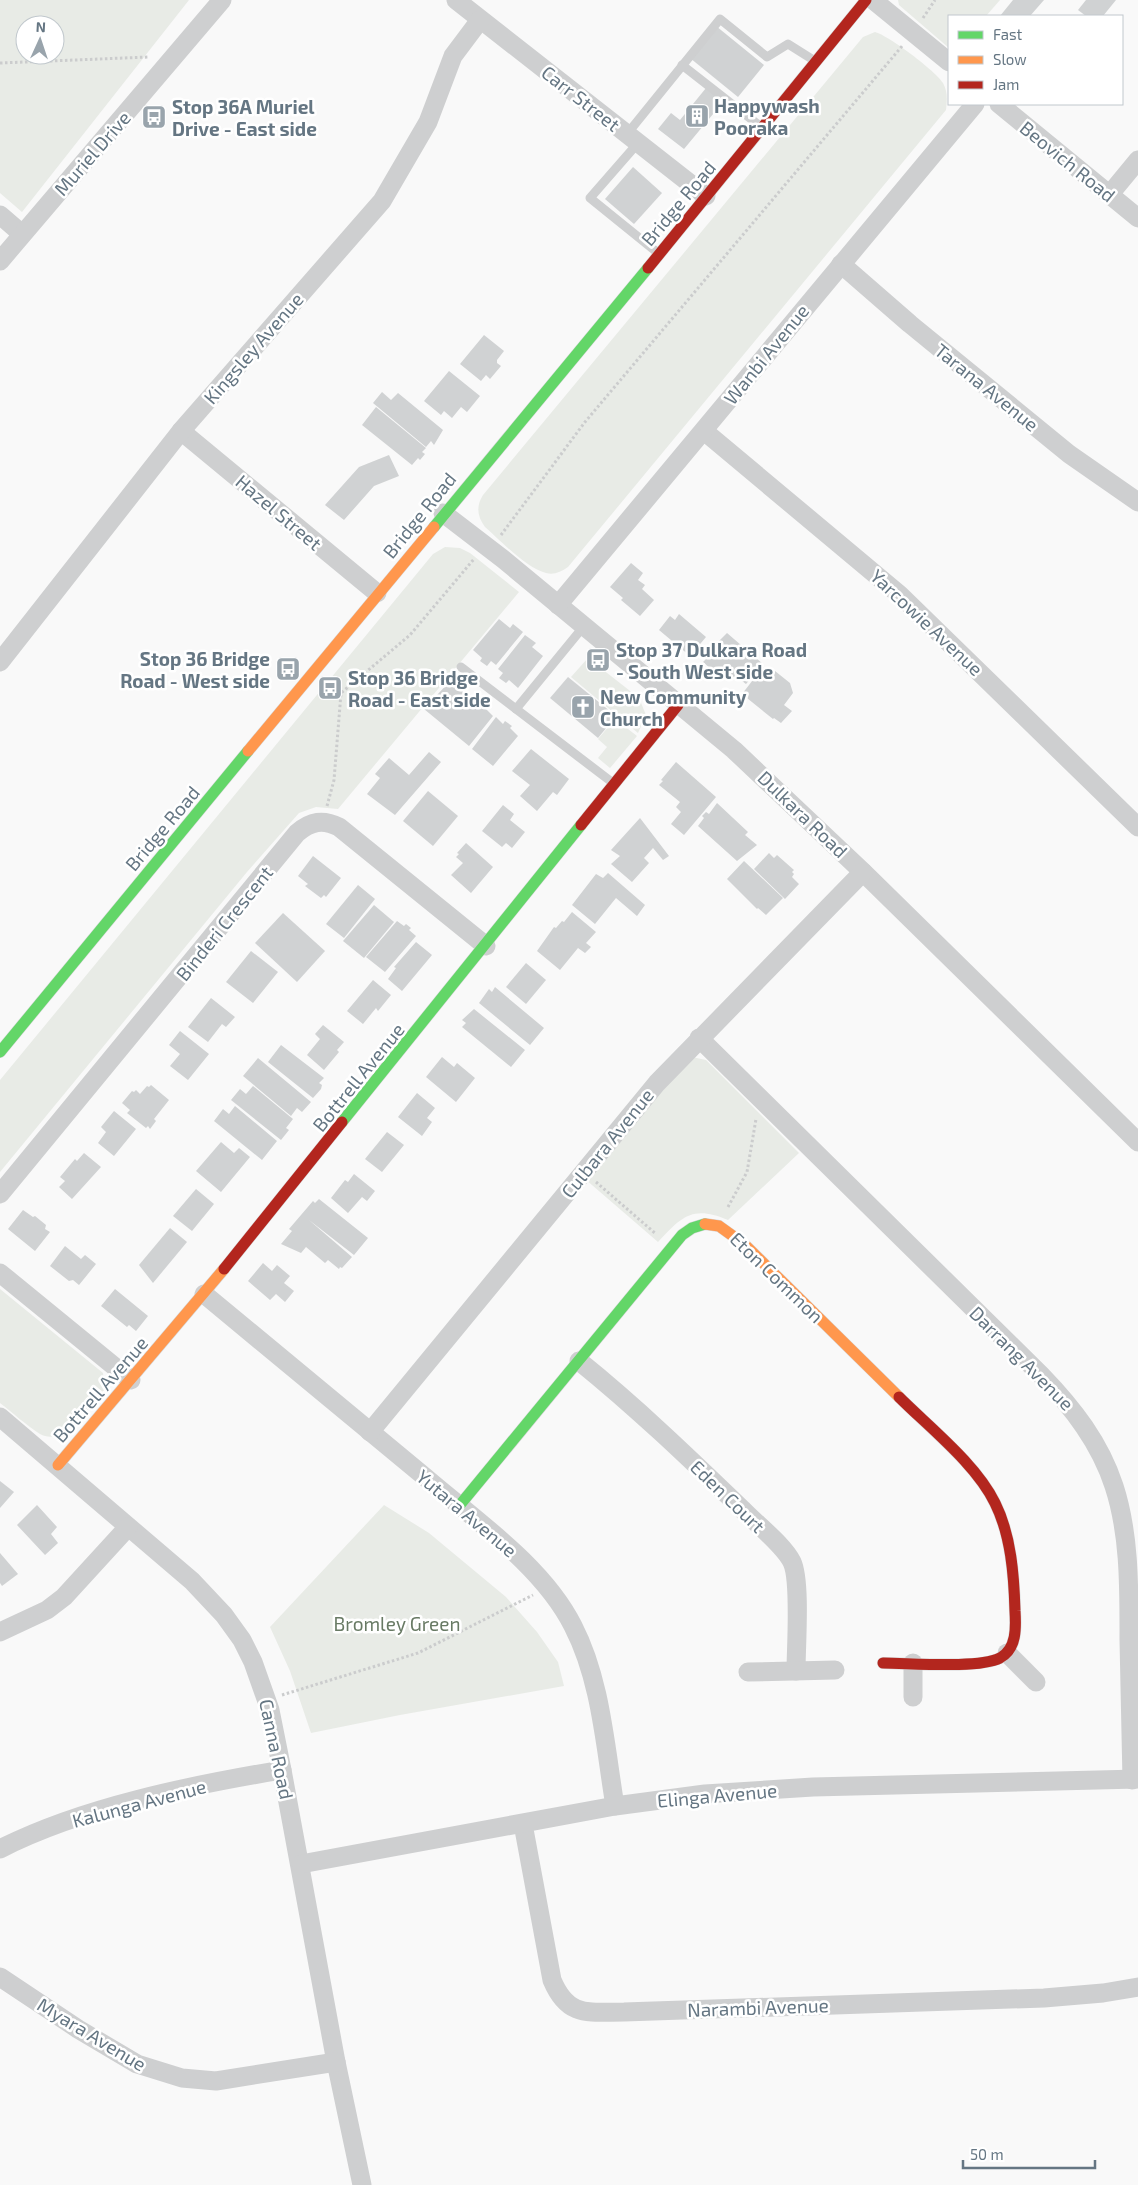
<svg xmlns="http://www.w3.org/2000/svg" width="1138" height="2185" font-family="'Exo 2',sans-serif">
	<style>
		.green { fill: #e8ebe6; fill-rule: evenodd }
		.building { fill: #d0d2d3 }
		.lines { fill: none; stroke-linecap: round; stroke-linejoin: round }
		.fast-casing { stroke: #d5d6d7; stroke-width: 12 }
		.slow-casing { stroke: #d5d6d7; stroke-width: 12 }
		.jam-casing { stroke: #d5d6d7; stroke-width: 12 }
		.path { stroke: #cbcccd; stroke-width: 3; stroke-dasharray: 2.5 2.5; stroke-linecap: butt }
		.lane { stroke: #cecfd0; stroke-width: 9 }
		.street { stroke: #cecfd0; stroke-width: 19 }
		.fast { stroke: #63d668; stroke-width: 11 }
		.slow { stroke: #ff974d; stroke-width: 11 }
		.jam { stroke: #b3261e; stroke-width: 11 }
		.labels { text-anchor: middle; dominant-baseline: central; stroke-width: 5; stroke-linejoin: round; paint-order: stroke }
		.street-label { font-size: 19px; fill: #657683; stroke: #fff }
		.poi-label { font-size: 19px; font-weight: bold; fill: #657683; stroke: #fff; text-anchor: start }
		.park-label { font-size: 19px; fill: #687a64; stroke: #fff }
	</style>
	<rect width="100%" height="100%" fill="#f9f9f9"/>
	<g class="green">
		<path d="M0,0H189L22,212L0,193ZM25,25H55V55H25Z"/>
		<polygon points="898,0 1000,0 986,16 949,16 949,48 899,5"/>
		<path d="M875,32C888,35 937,72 943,83C948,92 947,101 946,110L568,567C561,572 554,575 546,573C527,569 500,540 485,527C477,516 476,506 483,495L863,37Z"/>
		<polygon points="445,547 460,548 470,553 519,592 338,809 316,807 299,813 247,872 0,1172 0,1080 433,554"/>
		<polygon points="588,658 639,698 646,715 638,733 571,677"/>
		<polygon points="615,719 637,736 610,768 598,758 607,747 598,739"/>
		<path d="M692,1057L706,1060L799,1153L728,1220C693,1205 682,1216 658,1242L585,1179L680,1065Z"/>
		<path d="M0,1289L103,1373L105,1389C91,1405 65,1448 40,1434C26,1425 13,1413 0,1403Z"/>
		<polygon points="384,1505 429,1533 506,1597 537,1632 558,1662 564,1686 400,1715 311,1733 290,1671 270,1627"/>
	</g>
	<g class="building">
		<polygon points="1013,0 1044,0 1030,16 1000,16"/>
		<polygon points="1086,0 1116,0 1103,16 1086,16 1078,10"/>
		<polygon points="716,26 764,65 738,97 690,58"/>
		<polygon points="706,88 723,102 684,149 658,129 671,113 680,120"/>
		<polygon points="633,167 662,193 634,224 605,199"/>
		<polygon points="484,335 504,351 497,360 497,363 501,366 490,379 486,375 481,381 460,364"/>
		<polygon points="449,371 480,396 467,412 461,407 452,418 444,411 441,415 424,401"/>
		<polygon points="382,392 391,400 398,393 443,430 434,445 431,441 426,447 373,403"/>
		<polygon points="376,407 426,448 422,452 425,454 420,460 418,458 412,465 362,425"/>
		<polygon points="389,455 399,476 374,486 344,520 325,505 359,467"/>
		<polygon points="631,563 643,573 638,580 645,585 642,589 654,600 640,616 621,600 623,598 610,587"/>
		<polygon points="679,614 706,637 690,656 659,630 670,616 675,620"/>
		<polygon points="499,619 510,628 513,624 523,632 496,665 491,661 487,666 480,661 482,658 473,650"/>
		<polygon points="727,633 763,664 746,684 737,677 731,677 723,671 719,676 703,662 709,656 706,654"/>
		<polygon points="525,635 536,643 532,647 543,656 518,688 509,680 506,683 499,678 503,673 498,669"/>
		<polygon points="763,667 772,675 775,671 790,683 793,693 784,705 792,711 781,723 774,718 773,719 742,694"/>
		<polygon points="568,677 616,716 598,738 550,698"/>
		<polygon points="451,680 457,685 459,682 466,687 463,691 479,703 481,701 488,706 486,709 493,716 469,746 424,709"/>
		<polygon points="496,717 503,724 505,721 512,726 510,728 518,736 493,766 472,749"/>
		<polygon points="531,749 569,779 557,795 553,792 537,811 520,796 530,785 512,771"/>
		<polygon points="429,752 441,762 395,815 367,794 380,778 375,774 389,758 409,775"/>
		<polygon points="676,762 716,797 684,835 671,824 681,812 676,807 680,802 659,785 663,781 661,780"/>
		<polygon points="428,791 458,816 433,846 403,821"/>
		<polygon points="717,803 748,832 745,835 757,845 737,861 698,826 704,818 702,816 706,812 709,814"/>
		<polygon points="503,805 514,814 510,820 525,832 512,848 506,843 502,847 482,831"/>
		<polygon points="640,818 669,856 663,860 653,848 644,858 649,863 632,882 611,864 620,856 611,850"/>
		<polygon points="466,843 493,867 471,893 451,875 463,863 456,857 459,854 457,853"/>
		<polygon points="769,853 774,858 777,855 794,870 792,872 794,874 792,877 799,884 785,899 754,869"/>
		<polygon points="313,856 341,878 326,897 324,895 321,898 305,886 308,884 298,876"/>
		<polygon points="744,861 783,898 766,915 758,908 757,909 727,879"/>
		<polygon points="608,873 645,905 637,916 616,898 595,924 572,905 596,874 603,878"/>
		<polygon points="358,885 375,899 344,938 326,924"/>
		<polygon points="374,905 394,922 364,958 343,941"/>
		<polygon points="572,912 596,932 586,943 591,947 585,953 578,948 560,970 537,951 554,927 556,928 562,921 564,922"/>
		<polygon points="283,913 325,951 297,982 255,943"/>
		<polygon points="397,921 404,926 406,924 411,928 409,930 416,936 385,972 366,957"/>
		<polygon points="416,942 432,955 402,991 388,979 396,968 394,967"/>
		<polygon points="251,951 278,972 253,1003 226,982"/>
		<polygon points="526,963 546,980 526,1004 506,987"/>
		<polygon points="373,980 391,995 378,1011 376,1008 363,1024 347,1011"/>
		<polygon points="495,987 544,1028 530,1045 479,1003 489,989 492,992"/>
		<polygon points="211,998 235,1017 226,1027 222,1024 208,1042 188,1027"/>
		<polygon points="474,1009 525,1050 511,1067 462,1027 466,1023 462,1020"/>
		<polygon points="323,1025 344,1042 337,1050 339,1052 324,1070 307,1055 320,1039 315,1034"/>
		<polygon points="180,1031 209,1054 188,1080 170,1066 180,1054 169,1045"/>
		<polygon points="281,1045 324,1078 319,1083 322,1085 321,1089 313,1098 268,1062"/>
		<polygon points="442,1057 454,1067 457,1063 475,1078 456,1102 426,1077"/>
		<polygon points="258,1058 311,1102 302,1112 297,1108 291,1116 243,1076"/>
		<polygon points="151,1085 169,1100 154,1119 156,1121 150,1129 148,1126 146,1128 127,1113 130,1110 122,1103 132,1091 134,1092 136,1090 140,1094 147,1086 149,1087"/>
		<polygon points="253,1086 293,1119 286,1128 289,1130 281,1140 231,1100 240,1089 246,1094"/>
		<polygon points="417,1093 435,1108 427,1118 432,1122 422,1136 398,1117"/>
		<polygon points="235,1106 277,1141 262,1160 214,1121 223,1109 229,1114"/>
		<polygon points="114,1111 136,1129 114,1156 98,1143 106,1132 101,1127"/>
		<polygon points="387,1132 404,1145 382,1172 365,1159"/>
		<polygon points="221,1142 234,1153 239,1148 250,1157 221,1192 196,1171"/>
		<polygon points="84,1153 101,1167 72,1199 59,1187 65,1181 60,1177 75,1159 77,1161"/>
		<polygon points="354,1174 375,1191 367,1201 362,1197 348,1213 331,1198 345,1180 348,1182"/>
		<polygon points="196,1189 214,1204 192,1231 173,1216"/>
		<polygon points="319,1199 368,1238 354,1255 309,1220 352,1257 342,1268 340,1267 339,1269 328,1260 325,1263 306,1247 301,1253 281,1244 292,1231 289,1229 313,1201 315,1203"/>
		<polygon points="23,1210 33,1217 35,1216 46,1225 45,1229 50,1232 35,1251 8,1229"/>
		<polygon points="170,1228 187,1242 153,1283 139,1265"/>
		<polygon points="65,1246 81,1259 85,1255 96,1264 79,1285 73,1280 69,1281 50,1266"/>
		<polygon points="263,1263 272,1271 277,1265 290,1276 284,1283 294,1291 285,1302 276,1294 270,1300 248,1281"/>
		<polygon points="115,1289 148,1316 136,1331 129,1325 127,1327 101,1306"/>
		<polygon points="0,1481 14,1492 0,1508"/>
		<polygon points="37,1505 57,1527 51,1534 58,1543 45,1555 17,1525"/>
		<polygon points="0,1553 18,1574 2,1586 0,1583"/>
	</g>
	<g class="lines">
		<defs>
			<g id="fast">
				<polyline points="434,527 648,268"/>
				<polyline points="0,1052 248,751"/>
				<polyline points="342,1122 581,825"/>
				<polyline points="459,1506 682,1235 692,1228 705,1224"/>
			</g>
			<g id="slow">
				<polyline points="248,751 434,527"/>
				<polyline points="705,1224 719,1226 744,1244 899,1397"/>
				<polyline points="58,1465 224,1269"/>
			</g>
			<g id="jam">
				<polyline points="648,268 866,0"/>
				<polyline points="581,825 678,705"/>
				<polyline points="224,1269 342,1122"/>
				<path d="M883,1663C910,1663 978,1669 1000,1658C1017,1649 1016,1627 1015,1611C1014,1575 1011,1535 995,1503C976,1464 930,1428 899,1397"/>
			</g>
		</defs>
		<use href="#fast" class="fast-casing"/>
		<use href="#slow" class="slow-casing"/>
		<use href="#jam" class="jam-casing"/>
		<g class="path">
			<polyline points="923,18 935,0"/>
			<polyline points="0,63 149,57"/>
			<polyline points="501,535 585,422 903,45"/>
			<polyline points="327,806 334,780 341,693 410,635 474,559"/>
			<polyline points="596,1182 656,1234"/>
			<polyline points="728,1207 747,1172 756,1119"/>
			<polyline points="282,1695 418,1653 533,1595"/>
		</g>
		<g class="lane">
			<polyline points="682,65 760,126"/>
			<polyline points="627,134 720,19 767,57 788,44 815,61"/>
			<polyline points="638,143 590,198 658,253"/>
			<polyline points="461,667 613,783"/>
			<polyline points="516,709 584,626"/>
		</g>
		<g class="street">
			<polyline points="456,0 706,196"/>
			<polyline points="873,0 949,62"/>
			<polyline points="999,104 1138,218"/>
			<polyline points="1110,194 1138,160"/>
			<polyline points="0,215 22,234"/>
			<polyline points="0,261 222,0"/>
			<polyline points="841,264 910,324 1069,454 1138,502"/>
			<polyline points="181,431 377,593"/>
			<polyline points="704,431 900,595 1138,827"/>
			<polyline points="443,513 503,559 734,750 863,872 1138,1142"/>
			<polyline points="558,605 975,104"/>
			<polyline points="0,662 181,431 382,201 428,122 453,56 480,20"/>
			<path d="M699,1038L1042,1376C1073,1408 1100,1443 1114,1486C1130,1535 1129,1589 1129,1640C1130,1686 1131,1733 1132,1780"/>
			<path d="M0,1194L297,833C311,821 323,819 339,827L486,946"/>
			<polyline points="0,1273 131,1380"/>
			<path d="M204,1294C278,1355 352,1416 425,1477C475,1520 543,1566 573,1626C601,1680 605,1746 615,1806"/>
			<path d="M579,1361C636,1407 689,1458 742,1509C756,1524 783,1544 792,1562C801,1581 796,1647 796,1671"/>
			<polyline points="0,1417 192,1581 224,1615 242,1640 253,1662 270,1710 282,1770 336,2062 362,2185"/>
			<polyline points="370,1432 657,1083 863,872"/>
			<polyline points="0,1632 47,1610 64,1597 128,1527"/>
			<polyline points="1007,1653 1036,1682"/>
			<polyline points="748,1672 835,1670"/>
			<polyline points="913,1697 913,1663"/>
			<path d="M523,1824L552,1980C568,2018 588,2012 624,2012L1044,1998L1103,1993L1138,1987"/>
			<path d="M0,1849C82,1807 192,1785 282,1770"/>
			<polyline points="301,1864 615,1806 705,1794 813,1787 1138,1779"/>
			<polyline points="0,1977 78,2029 137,2064 182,2078 216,2081 336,2062"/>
		</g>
		<use href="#fast" class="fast"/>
		<use href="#slow" class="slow"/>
		<use href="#jam" class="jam"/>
	</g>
	<defs>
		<symbol id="building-square" viewBox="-11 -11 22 22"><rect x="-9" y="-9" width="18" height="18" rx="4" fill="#99a4ac" stroke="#fff"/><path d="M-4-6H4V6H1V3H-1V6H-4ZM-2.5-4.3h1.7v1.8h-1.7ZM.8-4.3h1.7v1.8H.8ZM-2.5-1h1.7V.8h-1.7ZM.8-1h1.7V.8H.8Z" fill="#fff"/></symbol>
		<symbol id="bus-square" viewBox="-11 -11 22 22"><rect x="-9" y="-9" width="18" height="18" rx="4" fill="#99a4ac" stroke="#fff"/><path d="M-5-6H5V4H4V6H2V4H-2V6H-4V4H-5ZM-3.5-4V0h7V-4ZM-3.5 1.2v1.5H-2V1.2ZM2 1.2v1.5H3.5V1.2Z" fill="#fff"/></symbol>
		<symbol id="church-square" viewBox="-11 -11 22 22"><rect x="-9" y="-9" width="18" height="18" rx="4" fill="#99a4ac" stroke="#fff"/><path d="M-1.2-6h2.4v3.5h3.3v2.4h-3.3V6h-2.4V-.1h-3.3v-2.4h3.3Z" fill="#fff"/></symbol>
	</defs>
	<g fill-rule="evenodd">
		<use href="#building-square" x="683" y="102" width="28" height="28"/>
		<use href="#bus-square" x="140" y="103" width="28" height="28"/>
		<use href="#bus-square" x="584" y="646" width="28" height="28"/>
		<use href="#bus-square" x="274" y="655" width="28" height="28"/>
		<use href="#bus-square" x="316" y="674" width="28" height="28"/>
		<use href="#church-square" x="569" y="693" width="28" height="28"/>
	</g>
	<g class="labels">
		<g class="street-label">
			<text transform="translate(581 98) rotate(38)">Carr Street</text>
			<text transform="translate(92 153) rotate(-49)">Muriel Drive</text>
			<text transform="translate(1068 161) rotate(39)">Beovich Road</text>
			<text transform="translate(678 203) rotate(-50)">Bridge Road</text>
			<text transform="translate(253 348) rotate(-49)">Kingsley Avenue</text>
			<text transform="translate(766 354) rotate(-51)">Wanbi Avenue</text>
			<text transform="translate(987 387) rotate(39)">Tarana Avenue</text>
			<text transform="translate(279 512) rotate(40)">Hazel Street</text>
			<text transform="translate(419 515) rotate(-51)">Bridge Road</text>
			<text transform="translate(927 622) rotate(43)">Yarcowie Avenue</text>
			<text transform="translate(803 814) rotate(44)">Dulkara Road</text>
			<text transform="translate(162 828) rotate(-50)">Bridge Road</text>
			<text transform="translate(224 923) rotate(-51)">Binderi Crescent</text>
			<text transform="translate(358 1077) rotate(-51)">Bottrell Avenue</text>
			<text transform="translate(607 1143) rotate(-51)">Culbara Avenue</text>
			<text transform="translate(777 1277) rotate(44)">Eton Common</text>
			<text transform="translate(1022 1358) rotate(45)">Darrang Avenue</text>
			<text transform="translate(100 1389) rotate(-49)">Bottrell Avenue</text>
			<text transform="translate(728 1496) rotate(44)">Eden Court</text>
			<text transform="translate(467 1513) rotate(40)">Yutara Avenue</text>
			<text transform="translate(277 1749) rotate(78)">Canna Road</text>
			<text transform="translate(717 1795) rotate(-5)">Elinga Avenue</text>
			<text transform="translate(139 1803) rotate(-15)">Kalunga Avenue</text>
			<text transform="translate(758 2007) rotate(-2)">Narambi Avenue</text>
			<text transform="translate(92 2034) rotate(31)">Myara Avenue</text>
		</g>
		<g class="poi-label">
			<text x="714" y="105">Happywash<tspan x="714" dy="22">Pooraka</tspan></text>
			<text x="172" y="106">Stop 36A Muriel<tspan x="172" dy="22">Drive - East side</tspan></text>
			<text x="616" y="649">Stop 37 Dulkara Road<tspan x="616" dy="22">- South West side</tspan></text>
			<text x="270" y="658" text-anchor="end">Stop 36 Bridge<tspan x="270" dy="22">Road - West side</tspan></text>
			<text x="348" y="677">Stop 36 Bridge<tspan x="348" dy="22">Road - East side</tspan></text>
			<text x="600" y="696">New Community<tspan x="600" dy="22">Church</tspan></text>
		</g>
		<g class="park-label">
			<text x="397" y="1623">Bromley Green</text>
		</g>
	</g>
	<rect x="948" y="15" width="175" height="90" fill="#ffffff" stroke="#c1c8cd"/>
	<rect x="958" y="31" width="25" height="8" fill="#63d668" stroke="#c1c8cd"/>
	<text x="993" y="40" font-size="15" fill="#657683">Fast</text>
	<rect x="958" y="56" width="25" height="8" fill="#ff974d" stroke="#c1c8cd"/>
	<text x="993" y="65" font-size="15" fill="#657683">Slow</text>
	<rect x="958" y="81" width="25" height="8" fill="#b3261e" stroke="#c1c8cd"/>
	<text x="993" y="90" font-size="15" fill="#657683">Jam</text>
	<g transform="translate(40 40) rotate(3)"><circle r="24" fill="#ffffff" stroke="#c1c8cd"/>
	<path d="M0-4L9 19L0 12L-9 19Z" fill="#99a4ac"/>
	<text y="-8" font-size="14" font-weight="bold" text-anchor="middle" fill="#657683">N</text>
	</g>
	<path d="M963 2160v8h132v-8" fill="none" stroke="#657683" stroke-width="2.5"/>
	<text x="970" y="2160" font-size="15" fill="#657683" stroke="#ffffff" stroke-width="4" paint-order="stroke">50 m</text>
</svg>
